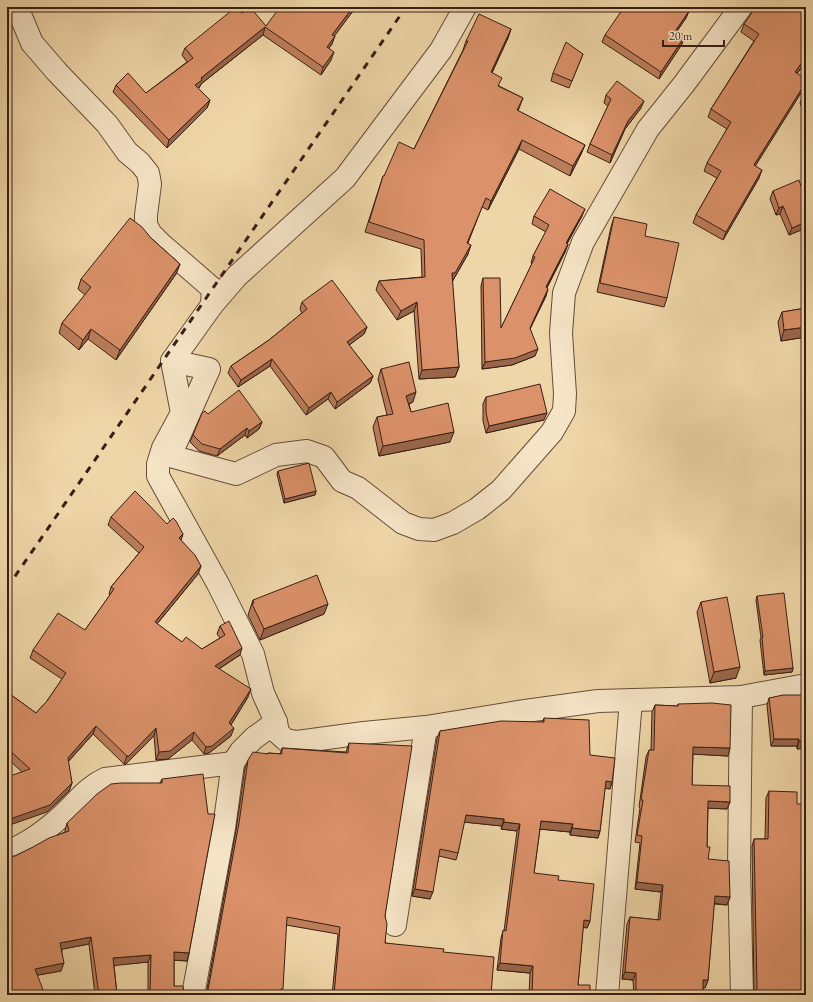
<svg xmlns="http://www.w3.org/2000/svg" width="813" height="1002" font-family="'EB Garamond',serif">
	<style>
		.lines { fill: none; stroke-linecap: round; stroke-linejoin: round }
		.minor-casing { stroke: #664d3a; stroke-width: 24 }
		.minor { stroke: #f5e4c6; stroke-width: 22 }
		.rail { stroke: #381f15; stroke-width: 3; stroke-dasharray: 7 7; stroke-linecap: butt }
		.wall { fill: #bc7d5a; stroke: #381f15 }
		.shaded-wall { fill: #99664a; stroke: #381f15 }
		.building { fill: #db9169; stroke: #381f15 }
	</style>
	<rect width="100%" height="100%" fill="#efd6a8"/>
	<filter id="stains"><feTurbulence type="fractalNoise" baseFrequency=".005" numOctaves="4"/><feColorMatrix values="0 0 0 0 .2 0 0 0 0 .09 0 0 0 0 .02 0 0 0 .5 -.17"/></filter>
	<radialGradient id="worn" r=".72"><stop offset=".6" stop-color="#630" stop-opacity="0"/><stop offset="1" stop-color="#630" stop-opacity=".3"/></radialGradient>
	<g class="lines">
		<defs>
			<g id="minor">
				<polyline points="18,7 19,12 32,43 57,72 107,124 127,152 140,163 148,173 150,184 146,215 146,225 151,234 161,244 213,289 212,305"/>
				<polyline points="465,7 441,50 345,178 237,276 212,305 172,361 182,413 163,448 158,464 158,476 218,584 253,654 263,693 276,722 278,733 286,740 297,742 364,733 426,727 518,712 598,701 741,697 806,685"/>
				<polyline points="172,361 209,369 170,456 236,474 276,455 307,451 324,457 342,481 358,488 403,523 419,529 434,530 453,523 477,509 501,490 552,432 564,411 565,394 561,333 564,293 583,242 648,129 684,84 741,7"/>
				<polyline points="741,697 739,867 742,995"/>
				<path d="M7,852C32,842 51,827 70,808C81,797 90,786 105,779L233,763"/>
				<polyline points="395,925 426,727"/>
				<polyline points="193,995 224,828 233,763 241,751 254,738 276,722"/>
				<polyline points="607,995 631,700"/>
			</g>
		</defs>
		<use href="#minor" class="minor-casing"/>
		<use href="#minor" class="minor"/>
		<polyline class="rail" points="7,588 406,7"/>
	</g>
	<g class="wall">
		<polygon points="289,7 356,7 334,36 332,44 329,48 331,60 321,75 263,35 201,84 199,88 198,88 210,100 207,108 167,148 113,92 116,85 146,93 187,62 182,55 185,48 242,13 266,26 288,9"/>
		<polygon points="806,7 806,61 797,74 806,79 806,83 804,88 755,166 759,178 723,240 693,223 696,215 717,178 704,171 707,163 727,129 708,117 711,109 754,41 741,32 744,24"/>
		<polygon points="689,11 686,18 677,31 682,44 659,79 602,42 605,35"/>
		<polygon points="511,29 508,38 492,73 499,86 523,98 518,111 585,145 581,154 570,176 519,149 488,210 482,207 468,243 468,254 452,282 459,367 455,377 419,379 414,311 397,320 376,290 379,281 422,277 421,249 365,232 383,176 384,176 414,149 463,50 466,41"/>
		<polygon points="583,54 569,88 551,81 553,73"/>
		<polygon points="606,95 641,108 625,129 610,163 587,152 590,144 608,106 604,103"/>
		<polygon points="806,95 806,118 800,103 803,96"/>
		<polygon points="806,184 806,228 789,235 780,214 776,215 770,199 773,191 801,186"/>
		<polygon points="534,216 582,216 567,244 568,244 565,252 547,288 546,296 530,329 535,356 512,365 482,369 481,286 483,278 501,328 532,264 531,263 533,256 546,232 532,224"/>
		<polygon points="614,217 645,236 667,298 664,307 597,292 611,227"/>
		<polygon points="151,238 180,264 176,274 116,360 88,339 79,350 59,333 62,323 85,295 78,289 81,279"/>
		<polygon points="302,302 367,327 364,334 349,345 373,376 370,383 335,409 328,399 306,415 270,366 238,387 228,373 231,366 269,340 302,313 300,309"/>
		<polygon points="806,308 806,337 781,341 778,322 782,312"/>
		<polygon points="381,369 413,402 409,404 411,412 450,442 379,456 373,427 377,417 387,415 378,379"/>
		<polygon points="486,397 544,420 486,433 483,421 483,404"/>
		<polygon points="208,414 262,422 259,429 247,438 245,435 217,456 199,451 190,442 193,435"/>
		<polygon points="278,471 316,491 315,495 284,503 277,474"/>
		<polygon points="111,517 167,524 183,534 181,540 201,566 198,574 157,624 182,642 202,649 220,638 217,634 220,626 240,655 219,669 248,697 231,725 231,736 209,753 204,754 192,740 168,759 156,760 154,736 126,764 124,764 93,734 68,762 72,783 69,791 47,812 22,772 7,758 7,692 36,713 47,701 62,679 30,658 33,650 85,630 110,595 109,594 111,587 139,553 108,525"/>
		<polygon points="757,596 793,668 792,672 764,675 760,640 761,638 756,600"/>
		<polygon points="253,600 324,614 260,640 248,615"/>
		<polygon points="701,602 736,678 710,683 697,612"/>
		<polygon points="806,695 806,748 797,749 797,746 771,746 767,705 769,698"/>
		<polygon points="678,704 730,748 728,756 693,754 692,785 730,802 727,809 708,808 707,847 708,859 730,897 727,905 714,904 708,980 705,988 703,987 703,995 634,995 633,980 622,979 627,924 630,917 658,920 661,892 635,889 640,843 635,842 640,808 639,807 646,757 649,750 651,750 652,712 655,705 677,706"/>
		<polygon points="544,718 590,755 612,782 610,789 605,788 600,831 598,838 570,835 570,832 540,829 534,873 558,880 590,921 587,928 583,927 578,985 590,995 529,995 530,973 497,970 501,938 503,931 504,931 517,831 501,829 502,826 464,822 458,853 456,860 439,856 430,899 412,896 437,738 440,731 543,722"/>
		<polygon points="349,743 385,916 385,943 443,952 491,995 332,995 338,934 286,925 206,995 236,830 245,768 248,760 267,754 268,753 280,754 282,748 346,752"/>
		<polygon points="162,779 189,953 187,961 174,960 174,986 184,992 186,995 148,995 148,962 114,965 117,995 95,995 89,944 62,949 61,971 38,975 7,995 8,857 15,856 65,832 65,830 67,823 160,783"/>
		<polygon points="769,791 797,804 806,995 754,995 752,846 754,839 765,839 766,798"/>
	</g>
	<g class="shaded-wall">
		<polygon points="353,7 356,7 330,42 332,35"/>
		<polygon points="689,11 686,18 673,37 676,30"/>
		<polygon points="265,27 263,35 201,84 199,88 192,93 195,85 201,78"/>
		<polygon points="511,29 508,38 488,81 491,72"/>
		<polygon points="335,36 332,44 324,55 327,47"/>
		<polygon points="685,36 682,44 659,79 661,72"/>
		<polygon points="334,52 331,60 321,75 323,67"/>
		<polygon points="806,57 806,61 792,80 795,72"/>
		<polygon points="806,82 804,88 751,173 754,165"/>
		<polygon points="210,100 207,108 167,148 169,140"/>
		<polygon points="644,101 641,108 625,129 610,163 612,155 628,121"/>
		<polygon points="522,140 519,149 488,210 491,201"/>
		<polygon points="585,145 581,154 570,176 573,166"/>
		<polygon points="762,170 759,178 723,240 726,232"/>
		<polygon points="783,206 780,214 776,215 779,208"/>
		<polygon points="585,209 582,216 563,250 566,243"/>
		<polygon points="806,222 806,228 789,235 792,228"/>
		<polygon points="568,244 565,252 543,295 546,287"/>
		<polygon points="471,245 468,254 452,282 452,273"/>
		<polygon points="180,264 176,274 116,360 120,350"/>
		<polygon points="548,289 546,296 527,335 530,328"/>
		<polygon points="417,302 414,311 397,320 401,311"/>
		<polygon points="367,327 364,334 344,349 347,342"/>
		<polygon points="806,327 806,337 781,341 784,330"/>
		<polygon points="91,329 88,339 79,350 83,340"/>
		<polygon points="538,349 535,356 512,365 482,369 485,362"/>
		<polygon points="272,359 270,366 238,387 241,380"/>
		<polygon points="459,367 455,377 419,379 422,370"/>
		<polygon points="373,376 370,383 335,409 337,402"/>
		<polygon points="331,392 328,399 306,415 309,408"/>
		<polygon points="416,392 413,402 403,406 406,396"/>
		<polygon points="547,413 544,420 486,433 489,426"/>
		<polygon points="262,422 259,429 247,438 249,431"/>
		<polygon points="247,428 245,435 217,456 220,449"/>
		<polygon points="454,432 450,442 379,456 383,446"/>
		<polygon points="316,491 315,495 284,503 285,499"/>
		<polygon points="183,534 180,542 179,538"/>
		<polygon points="201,566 198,574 152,630 155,622"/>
		<polygon points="328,604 324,614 260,640 264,629"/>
		<polygon points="242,648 240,655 212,673 215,666"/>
		<polygon points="740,667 736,678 710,683 714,672"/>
		<polygon points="793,668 792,672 764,675 765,671"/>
		<polygon points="251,689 248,697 227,731 229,723"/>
		<polygon points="96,726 93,734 65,765 68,758"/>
		<polygon points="156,728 154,736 126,764 124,764 127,756"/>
		<polygon points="234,728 231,736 209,753 204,754 206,747"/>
		<polygon points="194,732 192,740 168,759 156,760 159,752"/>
		<polygon points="774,739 799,739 797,746 771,746"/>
		<polygon points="799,741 806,741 806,748 797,749"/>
		<polygon points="693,747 730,748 728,756 691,754"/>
		<polygon points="606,781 612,782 610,789 603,788"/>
		<polygon points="72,783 69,791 47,812 7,826 7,820"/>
		<polygon points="708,801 730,802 727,809 705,808"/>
		<polygon points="466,815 504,819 502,826 463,822"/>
		<polygon points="541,821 573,824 570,832 539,829"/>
		<polygon points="504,822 520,824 517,831 501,829"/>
		<polygon points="572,828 600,831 598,838 570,835"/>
		<polygon points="637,882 663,885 661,892 635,889"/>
		<polygon points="415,889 433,892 430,899 412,896"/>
		<polygon points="715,896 730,897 727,905 712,903"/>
		<polygon points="584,920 590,921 587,928 581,927"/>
		<polygon points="91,937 89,944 58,950 60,943"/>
		<polygon points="174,952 189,953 187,961 171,960"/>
		<polygon points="151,955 148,962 110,966 113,958"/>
		<polygon points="64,963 61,971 33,976 35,969"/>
		<polygon points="500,963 533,966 530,973 497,970"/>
		<polygon points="625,972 636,973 633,980 622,979"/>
		<polygon points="703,980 708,980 705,988 700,987"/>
	</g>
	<g class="building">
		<polygon points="236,7 238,7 242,13 250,7 266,26 280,7 286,7 288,9 289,7 353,7 332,35 335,36 327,47 334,52 323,67 265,27 201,78 202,80 195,85 210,100 169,140 116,85 128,73 146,93 193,58 185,48"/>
		<polygon points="624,7 683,7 689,11 676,30 685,36 661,72 605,35"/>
		<polygon points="756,7 806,7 806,57 795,72 806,79 806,82 754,165 762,170 726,232 696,215 721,171 707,163 731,122 711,109 759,34 744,24"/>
		<polygon points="479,14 511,29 491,72 502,78 498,86 523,98 517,110 585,145 573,166 522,140 491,201 486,198 467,243 471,245 455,273 452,273 459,367 422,370 417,302 401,311 379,281 425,277 424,240 369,222 383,176 384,176 399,142 414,149 468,41 466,41"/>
		<polygon points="566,42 583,54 572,81 553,73"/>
		<polygon points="617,81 644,101 628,121 612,155 590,144 611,99 606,95"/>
		<polygon points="806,95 806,104 803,96"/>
		<polygon points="799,180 801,186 806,184 806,222 792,228 783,206 779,208 773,191"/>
		<polygon points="550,189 585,209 566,243 568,244 546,287 548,289 530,328 538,349 515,358 485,362 483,278 500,278 501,328 535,257 533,256 549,225 534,216"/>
		<polygon points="614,217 647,224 645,236 679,243 667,298 600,283"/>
		<polygon points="130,218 142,227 151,238 180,264 120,350 91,329 83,340 62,323 91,287 81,279"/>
		<polygon points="332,280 367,327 347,342 373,376 337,402 331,392 309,408 272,359 241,380 231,366 269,340 307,309 302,302"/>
		<polygon points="806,308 806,327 784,330 782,312"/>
		<polygon points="409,362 416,392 406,396 411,412 448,403 454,432 383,446 377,417 393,414 381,369"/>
		<polygon points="540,384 547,413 489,426 486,413 486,397"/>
		<polygon points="239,390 262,422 249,431 247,428 220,449 202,444 193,435 202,413 205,411 208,414"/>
		<polygon points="309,463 316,491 285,499 278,471"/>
		<polygon points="135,491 148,504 167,524 173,518 176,521 183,534 179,538 195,555 201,566 155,622 182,642 186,637 202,649 225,635 220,626 229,621 242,648 215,666 251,689 229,723 234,728 212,746 206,747 194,732 170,751 159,752 156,728 129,756 127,756 96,726 68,758 72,783 50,805 7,820 7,777 30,769 7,748 7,692 36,713 47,701 66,673 33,650 58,613 85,630 114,589 111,587 144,547 111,517"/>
		<polygon points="317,575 328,604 264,629 252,604 254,603 253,600"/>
		<polygon points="784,593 793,668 765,671 762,637 763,637 757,596"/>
		<polygon points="727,597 740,667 714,672 701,602"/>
		<polygon points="783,695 806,695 806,741 799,741 799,739 774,739 769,698"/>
		<polygon points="712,703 731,705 730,748 693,747 692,785 730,786 730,802 708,801 707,847 710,847 708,859 729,861 730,897 715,896 708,980 703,980 703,995 636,995 636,973 625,972 630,917 660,920 663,885 637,882 642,836 637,835 643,800 641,800 649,750 654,750 655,705 678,706 678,704"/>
		<polygon points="544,718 589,720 590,755 615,758 612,782 606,781 600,831 572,828 573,824 541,821 534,873 559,876 558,880 594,884 590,921 584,920 578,985 590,985 590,995 532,995 533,966 500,963 503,930 506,931 520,824 504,822 504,819 466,815 458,853 440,849 433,892 415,889 440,731 501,721 544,722"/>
		<polygon points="349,743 412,746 385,916 387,924 385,943 444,949 443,952 494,957 491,995 334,995 340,927 287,917 283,989 281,989 281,995 206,995 208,990 239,823 248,760 253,752 268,754 268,753 282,754 282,748 348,753"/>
		<polygon points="203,774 208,814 215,814 214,819 189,953 174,952 174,986 183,986 184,992 186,995 150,995 151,955 113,958 117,995 99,995 91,937 60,943 64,963 35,969 45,995 7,995 7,857 15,856 33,847 49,838 69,831 67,823 97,794 111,784 121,783 162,783 162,779"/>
		<polygon points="769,791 797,792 797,804 806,804 806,995 754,995 755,994 757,988 754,839 768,839"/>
	</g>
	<rect width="813" height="1002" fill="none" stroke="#efd6a8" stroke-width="24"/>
	<rect x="8" y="8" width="797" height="986" fill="none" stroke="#381f15" stroke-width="2"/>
	<rect x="12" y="12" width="789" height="978" fill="none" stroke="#381f15"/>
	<path d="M663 40v6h61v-6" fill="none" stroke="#381f15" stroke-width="2"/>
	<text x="669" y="40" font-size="12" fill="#381f15" stroke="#f5e4c6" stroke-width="3" paint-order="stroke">20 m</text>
	<rect width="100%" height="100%" filter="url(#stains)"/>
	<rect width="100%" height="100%" fill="url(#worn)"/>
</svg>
